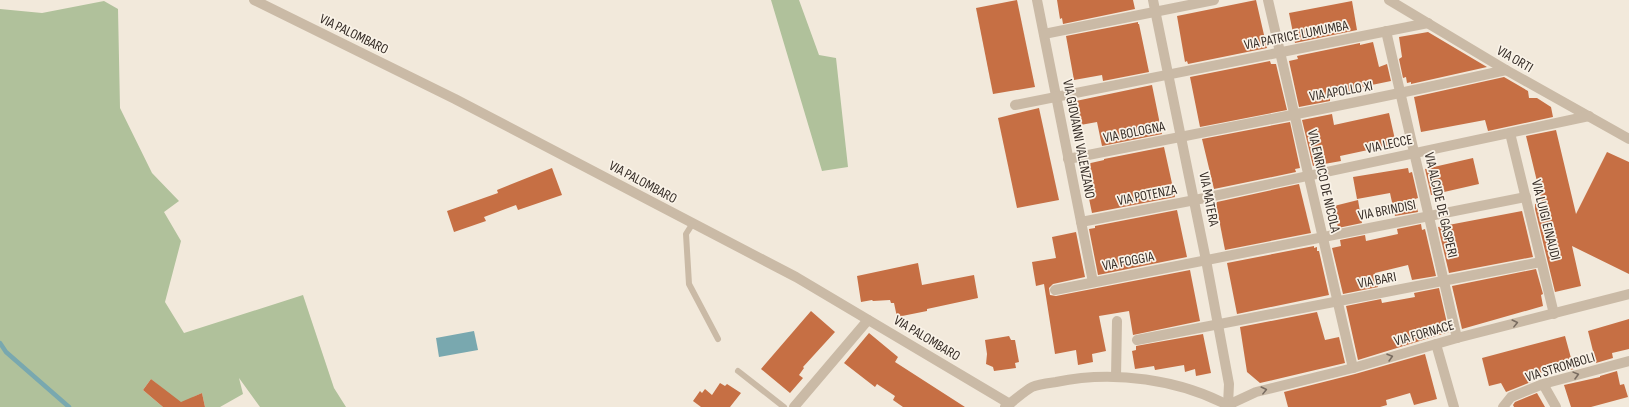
<svg xmlns="http://www.w3.org/2000/svg" width="1629" height="407" font-family="'Sofia Sans Condensed',sans-serif">
	<style>
		.green { fill: #b0c19b }
		.water { fill: #79a8af }
		.lines { fill: none; stroke-linecap: round; stroke-linejoin: round }
		.stream { stroke: #79a8af; stroke-width: 4.5 }
		.building { fill: #c66f44 }
		.service { stroke: #cabaa6; stroke-width: 6 }
		.minor { stroke: #cabaa6; stroke-width: 10 }
		.tertiary { stroke: #cabaa6; stroke-width: 10 }
		.oneway { stroke: #796c60 }
		.labels { text-anchor: middle; dominant-baseline: central; stroke-width: 3.5; stroke-linejoin: round; paint-order: stroke }
		.street-label { font-size: 14px; fill: #362d27; stroke: #f9f2e7 }
	</style>
	<rect width="100%" height="100%" fill="#f2e9db"/>
	<g class="green">
		<polygon points="771,0 799,0 819,55 836,58 848,167 822,171"/>
		<polygon points="104,1 118,9 120,108 152,173 179,201 164,212 181,241 165,302 184,333 303,295 334,388 346,407 260,407 239,378 243,394 220,407 205,407 202,393 193,397 185,407 151,379 143,390 163,407 0,407 0,9 42,13"/>
	</g>
	<polygon class="water" points="474,331 478,350 439,357 436,338"/>
	<g class="lines">
		<polyline class="stream" points="0,343 6,352 69,407"/>
	</g>
	<g class="building">
		<polygon points="1017,0 1035,87 993,94 976,8"/>
		<polygon points="1057,0 1133,0 1135,9 1063,24 1062,18 1060,19"/>
		<polygon points="1256,0 1267,48 1188,64 1187,61 1185,62 1177,16"/>
		<polygon points="1352,1 1357,30 1295,43 1289,13"/>
		<polygon points="1138,22 1138,24 1139,24 1149,72 1103,81 1102,75 1074,80 1066,36"/>
		<polygon points="1428,32 1487,67 1411,84 1411,82 1407,83 1406,77 1403,78 1399,59 1402,57 1399,37"/>
		<polygon points="1373,42 1379,67 1387,64 1391,81 1362,87 1363,90 1330,96 1330,101 1299,107 1289,61 1298,59 1297,56 1360,43 1360,45"/>
		<polygon points="1270,61 1271,64 1276,64 1287,110 1200,127 1190,77"/>
		<polygon points="1504,77 1528,91 1529,98 1537,98 1551,107 1553,117 1488,131 1485,120 1421,132 1414,97"/>
		<polygon points="1152,85 1162,134 1102,146 1097,122 1075,126 1071,102"/>
		<polygon points="1039,108 1059,200 1017,208 998,118"/>
		<polygon points="1389,113 1396,144 1340,156 1341,161 1313,166 1302,120 1332,114 1334,125"/>
		<polygon points="1290,122 1300,168 1295,169 1296,172 1214,189 1202,139"/>
		<polygon points="1556,130 1576,214 1607,152 1629,162 1629,274 1572,246 1581,286 1555,292 1535,209 1535,204 1542,202 1526,136"/>
		<polygon points="1164,147 1175,197 1092,213 1082,165 1104,160 1104,159"/>
		<polygon points="1473,158 1479,184 1431,195 1425,169"/>
		<polygon points="552,168 562,195 518,210 516,205 484,217 486,221 454,232 447,211 498,193 497,190"/>
		<polygon points="1408,168 1409,173 1412,172 1418,198 1415,199 1418,212 1395,216 1390,193 1357,199 1353,177"/>
		<polygon points="1299,184 1311,233 1225,250 1216,204 1217,202"/>
		<polygon points="1358,200 1362,223 1338,228 1334,206"/>
		<polygon points="1177,210 1187,257 1098,275 1089,229 1095,228 1095,226"/>
		<polygon points="1522,211 1533,257 1449,273 1438,227"/>
		<polygon points="1421,224 1422,230 1425,229 1436,276 1412,280 1408,265 1375,273 1378,287 1343,294 1332,248 1341,246 1340,240 1365,235 1366,241 1398,234 1397,229"/>
		<polygon points="1076,232 1085,277 1053,284 1049,288 1050,295 1056,296 1190,270 1200,321 1133,335 1129,311 1099,316 1106,351 1092,354 1093,362 1078,365 1076,350 1055,354 1044,284 1036,286 1032,262 1056,258 1052,237"/>
		<polygon points="1314,246 1314,248 1317,247 1317,251 1319,251 1329,295 1237,314 1227,263"/>
		<polygon points="918,263 922,285 974,275 978,298 927,309 927,311 897,317 894,303 891,303 890,300 873,301 872,300 861,302 857,276"/>
		<polygon points="1536,269 1543,294 1541,295 1543,306 1462,329 1452,286"/>
		<polygon points="1439,288 1449,332 1358,360 1346,306 1381,299 1382,303 1415,297 1414,293"/>
		<polygon points="811,311 835,332 803,367 804,368 799,375 803,378 790,393 761,369"/>
		<polygon points="1317,312 1325,340 1339,337 1345,363 1260,383 1247,372 1240,327"/>
		<polygon points="1629,319 1629,349 1612,353 1613,358 1596,363 1588,331"/>
		<polygon points="869,333 898,357 895,362 965,407 903,407 893,400 895,396 877,384 875,387 844,363"/>
		<polygon points="1203,334 1211,373 1196,376 1195,369 1185,372 1184,365 1155,370 1154,366 1135,369 1132,351 1136,350 1136,346"/>
		<polygon points="1009,336 1011,340 1015,340 1019,362 1015,363 1016,368 994,371 993,367 986,364 987,354 985,340"/>
		<polygon points="1565,336 1574,369 1561,372 1559,368 1527,376 1531,382 1506,392 1501,383 1489,386 1482,358"/>
		<polygon points="1425,354 1437,399 1414,405 1410,393 1386,400 1387,405 1380,407 1288,407 1284,392 1355,374"/>
		<polygon points="1617,371 1620,385 1624,384 1628,397 1591,407 1571,407 1564,385 1600,377 1600,376"/>
		<polygon points="151,379 181,402 202,393 205,407 163,407 143,390"/>
		<polygon points="720,383 725,386 727,384 741,393 730,407 701,407 693,401 700,391 702,393 705,389 712,395"/>
		<polygon points="1537,393 1545,407 1514,407 1513,405 1515,402"/>
	</g>
	<g class="lines">
		<g class="service">
			<polyline points="693,223 686,234 689,284 718,339"/>
			<polyline points="738,371 784,407"/>
		</g>
		<g class="minor">
			<polyline points="254,0 455,99 796,277 1010,404"/>
			<polyline points="1037,0 1093,282"/>
			<polyline points="1268,0 1353,368"/>
			<polyline points="1389,0 1506,70 1629,139"/>
			<polyline points="1386,31 1457,338"/>
			<polyline points="1044,34 1214,0"/>
			<polyline points="1015,105 1428,23"/>
			<polyline points="1510,133 1554,314"/>
			<path d="M1068,159C1214,130 1361,103 1506,70"/>
			<polyline points="1081,222 1195,200 1589,116"/>
			<polyline points="1055,290 1526,197"/>
			<polyline points="1137,340 1541,262"/>
			<polyline points="1436,344 1454,407"/>
			<polyline points="1116,377 1117,321"/>
			<polyline points="1543,384 1556,407"/>
			<polyline points="1228,405 1256,392 1353,368 1457,338 1629,294"/>
			<polyline points="794,407 868,320"/>
			<polyline points="1503,407 1511,397 1543,384 1629,361"/>
		</g>
		<g class="tertiary">
			<polyline points="1153,0 1206,260 1229,384 1228,405"/>
			<path d="M1005,407C1014,401 1023,392 1032,387C1039,384 1049,383 1056,382C1113,370 1180,379 1231,407"/>
		</g>
	</g>
	<defs><path id="oneway-chevron" d="M-2-3.5L2.5 0L-2 3.5" fill="none" stroke-width="1.6" stroke-linecap="round" stroke-linejoin="round"/></defs>
	<g class="oneway">
		<use href="#oneway-chevron" transform="translate(1515 323) rotate(-14)"/>
		<use href="#oneway-chevron" transform="translate(1390 357) rotate(-16)"/>
		<use href="#oneway-chevron" transform="translate(1576 375) rotate(-15)"/>
		<use href="#oneway-chevron" transform="translate(1264 390) rotate(-14)"/>
	</g>
	<g class="labels">
		<g class="street-label">
			<text transform="translate(354 34) rotate(26)">VIA PALOMBARO</text>
			<text transform="translate(1296 35) rotate(-11)">VIA PATRICE LUMUMBA</text>
			<text transform="translate(1515 59) rotate(30)">VIA ORTI</text>
			<text transform="translate(1341 91) rotate(-10)">VIA APOLLO XI</text>
			<text transform="translate(1134 132) rotate(-11)">VIA BOLOGNA</text>
			<text transform="translate(1079 139) rotate(79)">VIA GIOVANNI VALENZANO</text>
			<text transform="translate(1389 144) rotate(-12)">VIA LECCE</text>
			<text transform="translate(1324 181) rotate(77)">VIA ENRICO DE NICOLA</text>
			<text transform="translate(643 182) rotate(28)">VIA PALOMBARO</text>
			<text transform="translate(1147 195) rotate(-11)">VIA POTENZA</text>
			<text transform="translate(1209 199) rotate(79)">VIA MATERA</text>
			<text transform="translate(1441 205) rotate(77)">VIA ALCIDE DE GASPERI</text>
			<text transform="translate(1387 210) rotate(-11)">VIA BRINDISI</text>
			<text transform="translate(1546 220) rotate(76)">VIA LUIGI EINAUDI</text>
			<text transform="translate(1128 261) rotate(-11)">VIA FOGGIA</text>
			<text transform="translate(1377 280) rotate(-11)">VIA BARI</text>
			<text transform="translate(1424 333) rotate(-16)">VIA FORNACE</text>
			<text transform="translate(927 338) rotate(31)">VIA PALOMBARO</text>
			<text transform="translate(1560 367) rotate(-17)">VIA STROMBOLI</text>
		</g>
	</g>
</svg>
